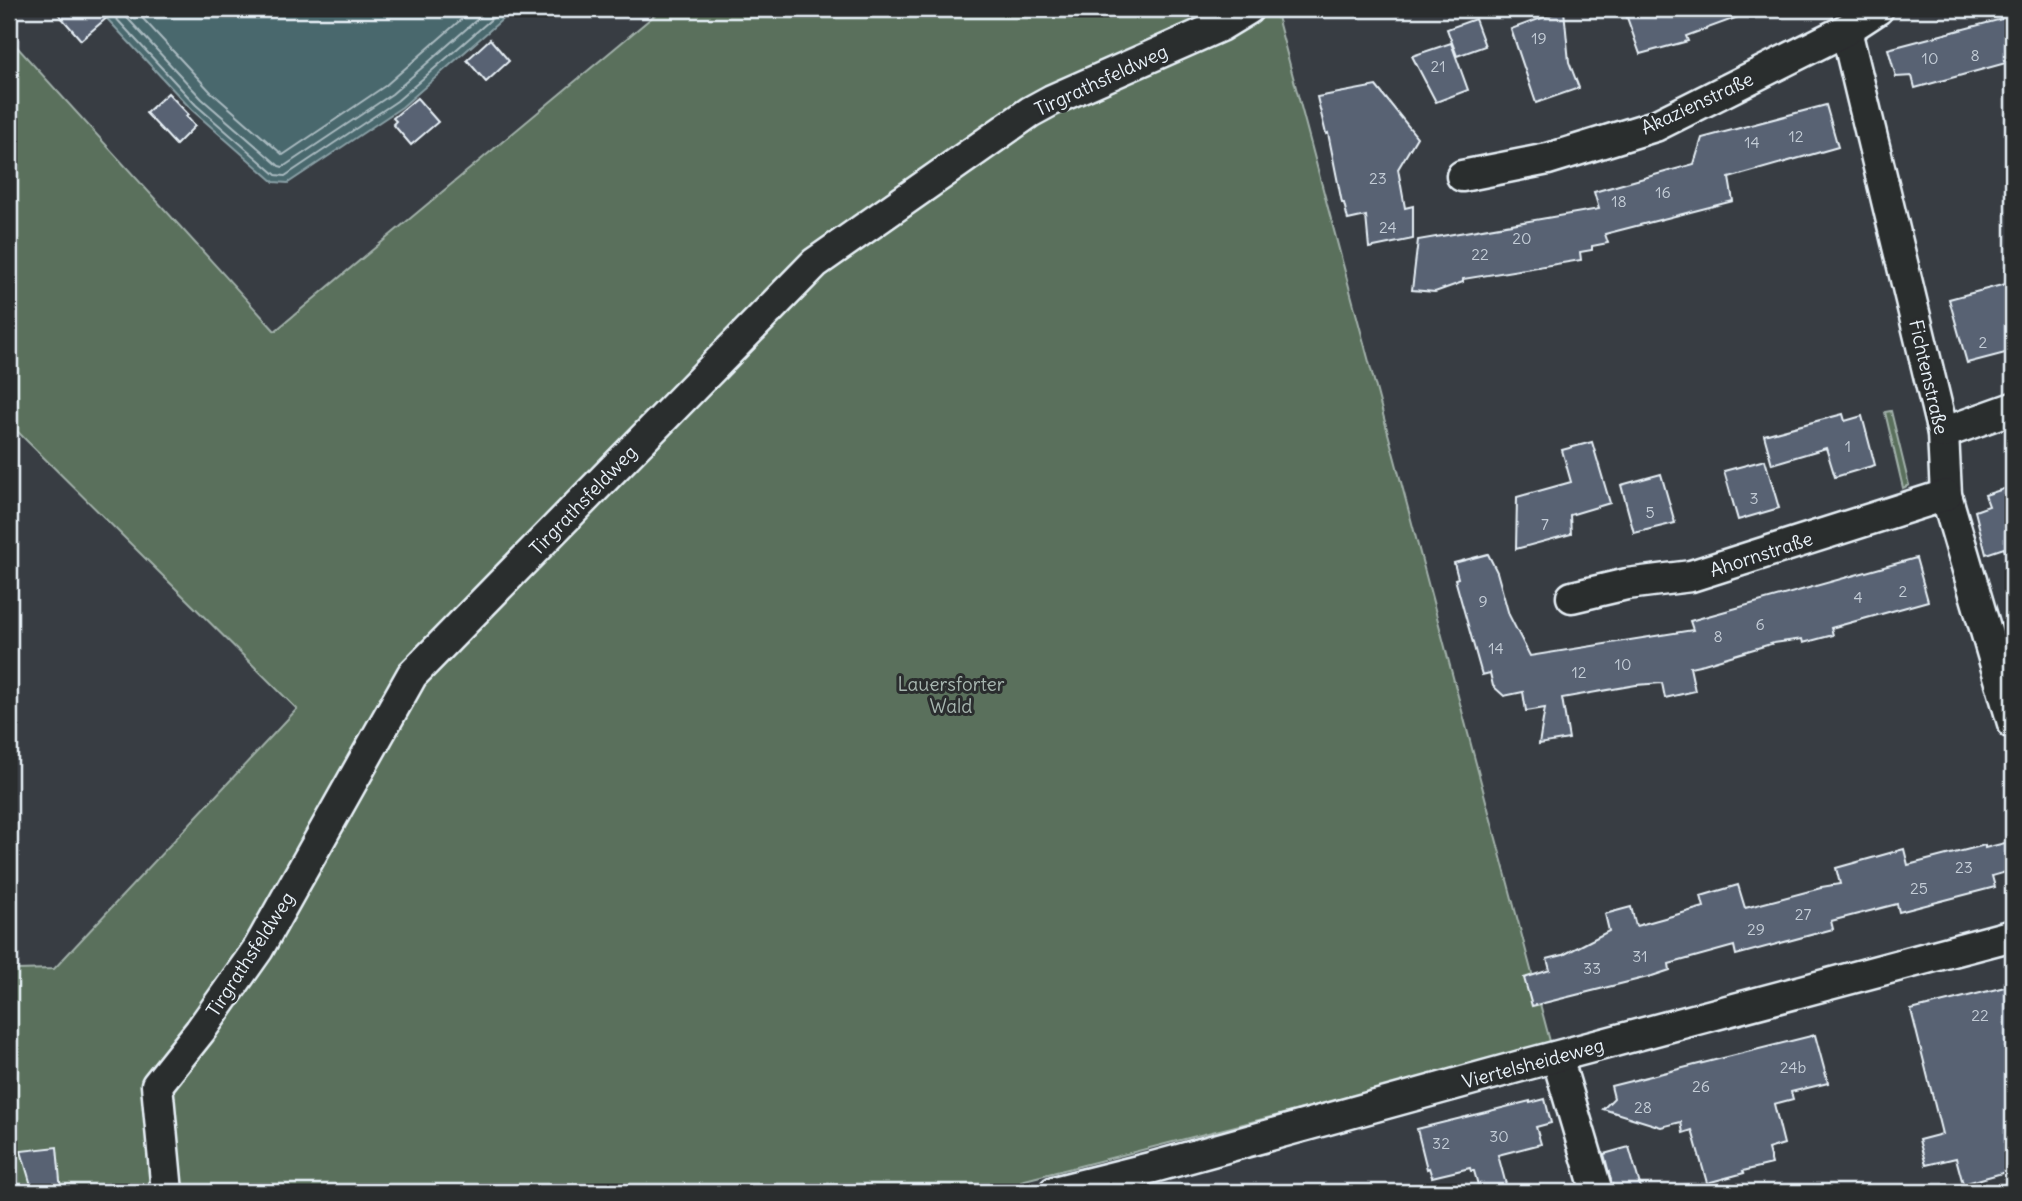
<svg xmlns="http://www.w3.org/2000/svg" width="2022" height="1201" font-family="Delius,sans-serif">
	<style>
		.green { fill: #5a705b; stroke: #a1b0aa; stroke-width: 2 }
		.water { fill: #4a686d; stroke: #899fa5; stroke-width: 2 }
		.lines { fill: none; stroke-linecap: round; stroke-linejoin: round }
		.shore { stroke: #a9bac0; stroke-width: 2 }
		.building { fill: #586273; stroke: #e8f1f8; stroke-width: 2 }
		.minor-casing { stroke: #e8f1f8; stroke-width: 35 }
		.minor { stroke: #2a2d2e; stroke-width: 30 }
		.labels { text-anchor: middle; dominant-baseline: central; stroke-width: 6; stroke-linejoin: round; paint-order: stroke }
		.number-label { font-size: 16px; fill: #c4cdd7 }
		.street-label { font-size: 19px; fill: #e8f1f8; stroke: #2a2d2e }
		.park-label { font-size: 19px; fill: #a8b7b1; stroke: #2a2d2e }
	</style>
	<rect width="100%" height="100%" fill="#383d43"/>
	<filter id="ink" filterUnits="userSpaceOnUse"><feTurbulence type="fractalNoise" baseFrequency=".0143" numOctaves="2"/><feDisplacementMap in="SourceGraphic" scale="14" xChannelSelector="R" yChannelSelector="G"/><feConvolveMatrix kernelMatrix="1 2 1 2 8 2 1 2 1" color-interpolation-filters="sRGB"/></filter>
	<g filter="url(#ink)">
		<g class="green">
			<polygon points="662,9 1275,9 1551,1045 1021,1181 1023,1192 9,1192 9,965 16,970 54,969 297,709 9,423 9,38 275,331"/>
			<polygon points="1891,411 1909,485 1903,488 1885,412"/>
		</g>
		<polygon class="water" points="98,9 514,9 402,107 288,183 274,182 192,110"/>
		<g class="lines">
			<g class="shore">
				<polyline points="119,9 202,99 279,166 283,167 392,94 489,9"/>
				<polyline points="134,9 210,91 283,155 385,86 473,9"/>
				<polyline points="113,15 196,105 276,175 285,176 397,101 503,9"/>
			</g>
		</g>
		<g class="building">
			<polygon points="54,9 117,9 81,40"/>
			<polygon points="1624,9 1751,9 1752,12 1686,36 1688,41 1640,54"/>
			<polygon points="1564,10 1569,62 1579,88 1536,103 1511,29"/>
			<polygon points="2013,16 2013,61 1915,88 1912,76 1896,77 1888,49"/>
			<polygon points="1475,19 1485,46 1457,56 1447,29"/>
			<polygon points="490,39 509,61 486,82 467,60"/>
			<polygon points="1451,43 1468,90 1436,102 1412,56"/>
			<polygon points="1376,86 1417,137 1398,169 1405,208 1413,206 1413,239 1369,248 1366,216 1348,220 1344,203 1342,203 1328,133 1326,134 1317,97"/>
			<polygon points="168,93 188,114 186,116 195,126 176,145 146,113"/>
			<polygon points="417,98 438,122 411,145 393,124 396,121 393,118"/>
			<polygon points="1826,105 1838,147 1729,178 1733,201 1605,234 1608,243 1592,246 1592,250 1580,252 1581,260 1463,279 1463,282 1435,292 1412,290 1418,240 1599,209 1594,192 1694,164 1702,138"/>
			<polygon points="2013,282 2013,351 1967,363 1949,299"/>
			<polygon points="1843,414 1845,421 1862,416 1875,465 1835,477 1826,448 1772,464 1764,435"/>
			<polygon points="1592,442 1610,503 1570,515 1571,534 1516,549 1517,497 1571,482 1562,450"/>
			<polygon points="1765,460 1779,508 1738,520 1724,471"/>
			<polygon points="1661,474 1675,523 1634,533 1621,485"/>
			<polygon points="2013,486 2013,563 2009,564 2004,548 1986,554 1975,511 1989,506 1985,495"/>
			<polygon points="1488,554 1497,572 1509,615 1530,656 1693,630 1690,621 1916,558 1928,601 1831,628 1833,635 1803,643 1802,639 1774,643 1704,664 1690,667 1695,691 1665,698 1662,683 1636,685 1562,698 1569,739 1539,744 1545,708 1526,711 1523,692 1504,696 1493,686 1490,673 1482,675 1455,579 1458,578 1454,563"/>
			<polygon points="2013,841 2013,870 1992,876 1995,887 1899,912 1897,904 1831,921 1833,929 1736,955 1734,946 1669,964 1670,970 1652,976 1532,1006 1524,978 1550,970 1547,959 1563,955 1609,931 1605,914 1631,907 1636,926 1704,907 1701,896 1738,885 1745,908 1821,888 1821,887 1840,884 1836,868 1904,849 1908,865 1985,845 1985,848"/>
			<polygon points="2013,985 2013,1170 1963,1184 1956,1158 1926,1165 1919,1140 1942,1134 1911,1010"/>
			<polygon points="1815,1035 1828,1083 1791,1092 1793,1099 1774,1104 1784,1144 1768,1149 1772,1164 1743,1171 1744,1173 1707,1183 1692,1130 1683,1133 1681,1122 1661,1127 1603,1109 1614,1098 1611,1086"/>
			<polygon points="1545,1099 1551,1123 1536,1127 1541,1144 1498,1155 1508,1192 1480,1192 1474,1171 1471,1171 1470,1168 1432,1177 1429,1168 1427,1169 1417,1129 1530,1101 1530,1103"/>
			<polygon points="57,1147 61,1192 33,1192 21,1151"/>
			<polygon points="1629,1147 1642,1192 1614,1192 1604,1154"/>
		</g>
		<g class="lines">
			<defs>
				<g id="minor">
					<polyline points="1846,30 1943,433 1946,495 2013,723"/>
					<polyline points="1462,176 1548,159 1655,126 1846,30 1878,9"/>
					<polyline points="1943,433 2013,408"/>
					<polyline points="1572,597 1627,584 1691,576 1946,495"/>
					<polyline points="1557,1057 1597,1192"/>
					<polyline points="167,1192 157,1085 200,1031 258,949 412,675 815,263 1030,112 1052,100 1220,26 1248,9"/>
					<polyline points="1054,1192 1150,1168 1528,1064 2013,935"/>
				</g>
			</defs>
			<use href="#minor" class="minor-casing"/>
			<use href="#minor" class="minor"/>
		</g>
	</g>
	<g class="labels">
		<g class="number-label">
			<text x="1539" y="38">19</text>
			<text x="1975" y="55">8</text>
			<text x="1930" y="58">10</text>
			<text x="1438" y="66">21</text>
			<text x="1796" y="136">12</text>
			<text x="1752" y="142">14</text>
			<text x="1378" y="178">23</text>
			<text x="1663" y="192">16</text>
			<text x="1619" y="201">18</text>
			<text x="1388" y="227">24</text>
			<text x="1522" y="238">20</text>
			<text x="1480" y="254">22</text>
			<text x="1983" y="342">2</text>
			<text x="1848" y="446">1</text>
			<text x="1754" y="498">3</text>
			<text x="1650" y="512">5</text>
			<text x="1545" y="524">7</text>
			<text x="1903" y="591">2</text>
			<text x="1858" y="597">4</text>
			<text x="1483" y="601">9</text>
			<text x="1760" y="624">6</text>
			<text x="1718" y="636">8</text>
			<text x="1496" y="648">14</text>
			<text x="1623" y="664">10</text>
			<text x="1579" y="672">12</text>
			<text x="1964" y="867">23</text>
			<text x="1919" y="888">25</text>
			<text x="1803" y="914">27</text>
			<text x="1756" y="929">29</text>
			<text x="1640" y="956">31</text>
			<text x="1592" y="968">33</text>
			<text x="1980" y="1015">22</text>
			<text x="1793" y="1067">24b</text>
			<text x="1701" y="1086">26</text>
			<text x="1643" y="1107">28</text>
			<text x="1499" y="1136">30</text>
			<text x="1441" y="1143">32</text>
		</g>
		<g class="street-label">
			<text transform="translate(1101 80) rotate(-25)">Tirgrathsfeldweg</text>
			<text transform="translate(1697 103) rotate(-25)">Akazienstraße</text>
			<text transform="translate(1929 377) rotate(77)">Fichtenstraße</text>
			<text transform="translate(583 500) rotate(-46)">Tirgrathsfeldweg</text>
			<text transform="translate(1761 554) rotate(-18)">Ahornstraße</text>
			<text transform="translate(250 954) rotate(-57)">Tirgrathsfeldweg</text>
			<text transform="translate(1533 1063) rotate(-15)">Viertelsheideweg</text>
		</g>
		<g class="park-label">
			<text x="951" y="684">Lauersforter<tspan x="951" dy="22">Wald</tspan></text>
		</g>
	</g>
	<rect width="2022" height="1201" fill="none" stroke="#2a2d2e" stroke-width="35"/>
	<rect x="18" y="18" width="1987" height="1166" fill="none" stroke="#e8f1f8" stroke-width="2.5" filter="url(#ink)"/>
</svg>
